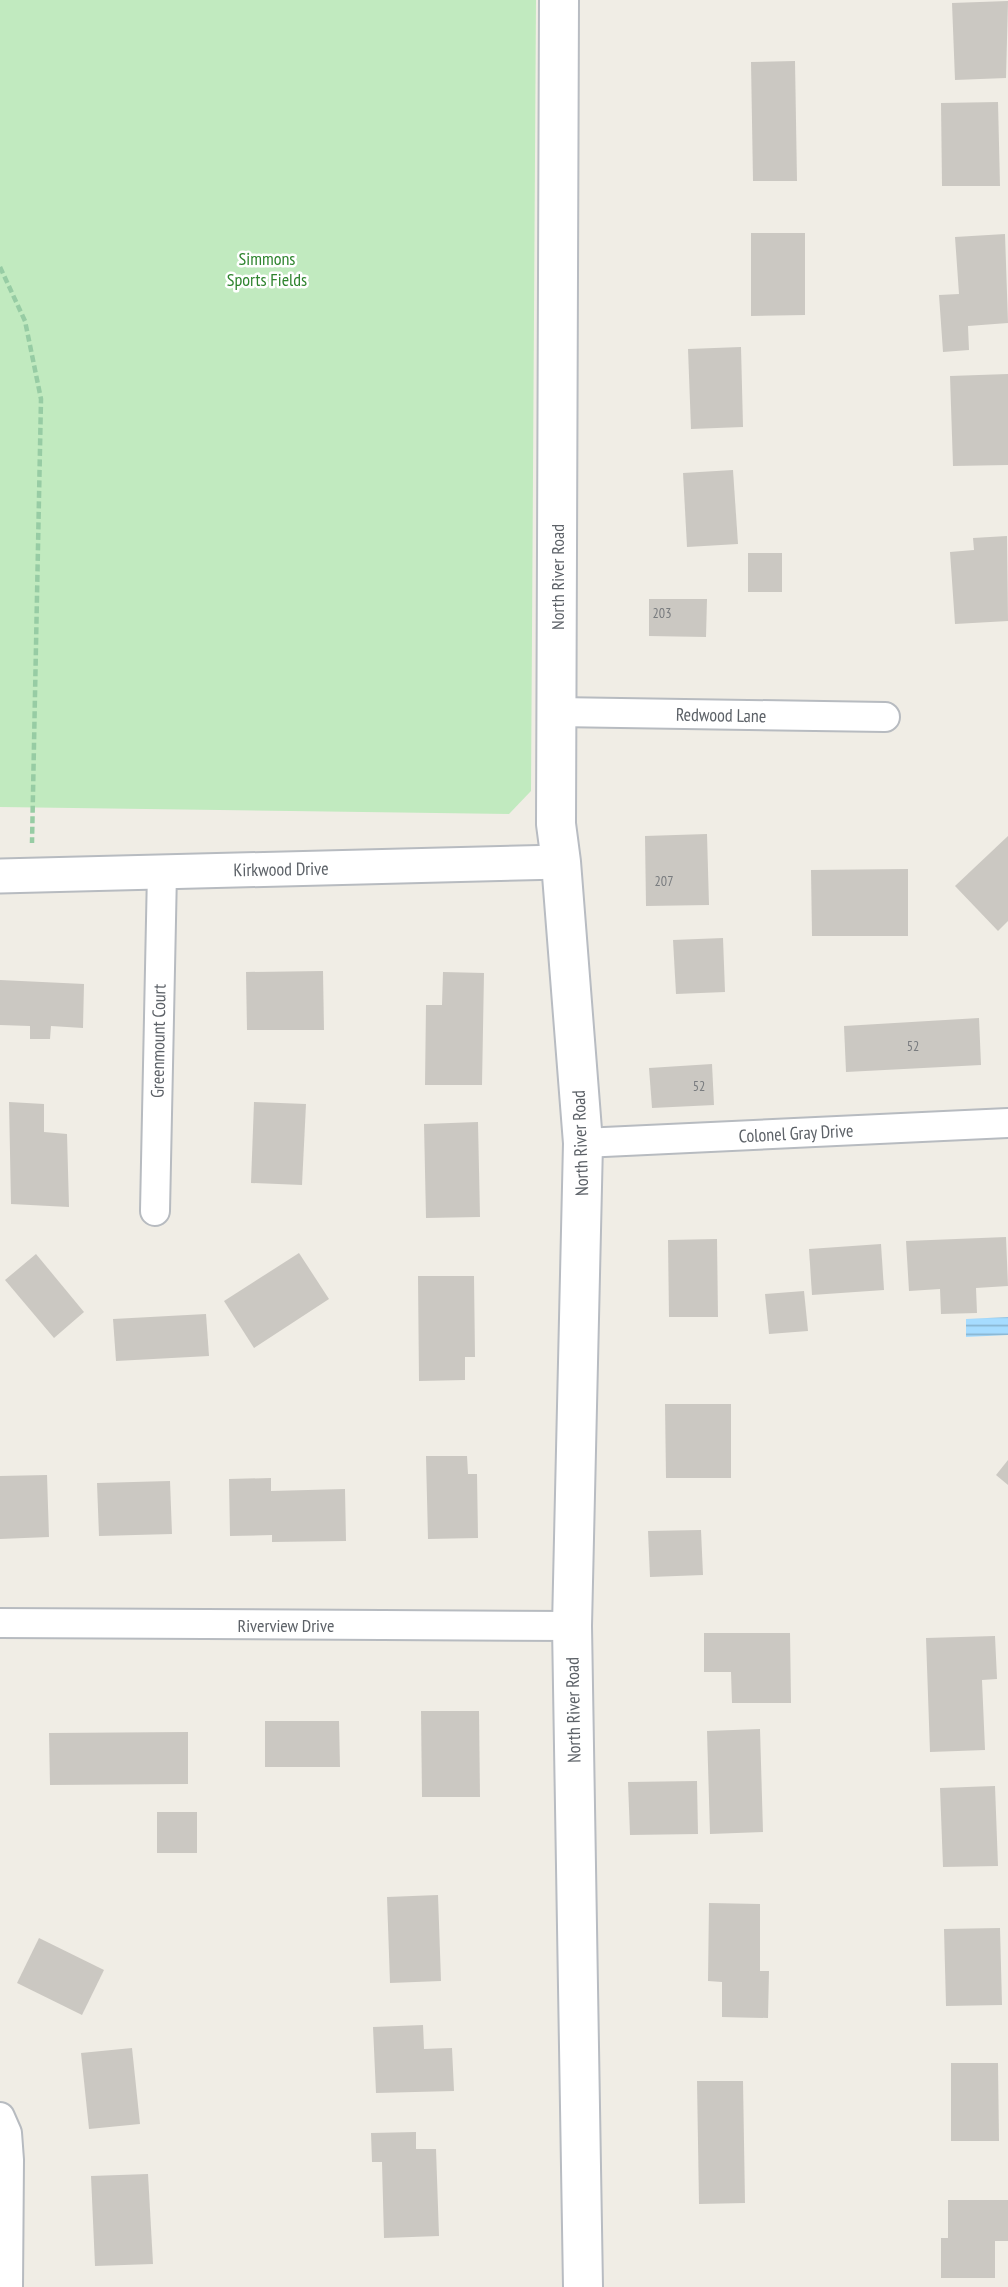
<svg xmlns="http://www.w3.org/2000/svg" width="1008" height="2287" font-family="'PT Sans Narrow',sans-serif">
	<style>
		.park { fill: #c1eabf }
		.water { fill: url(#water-rules) }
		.building { fill: #cbc8c2 }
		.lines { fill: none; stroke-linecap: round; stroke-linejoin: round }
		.minor-casing { stroke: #b7bbc0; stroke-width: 32 }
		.tertiary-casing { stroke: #b7bbc0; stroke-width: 37 }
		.secondary-casing { stroke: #b8bcc2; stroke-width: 42 }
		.path { stroke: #97cca4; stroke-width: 4.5; stroke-dasharray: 7 3.5; stroke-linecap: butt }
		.minor { stroke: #fff; stroke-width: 28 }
		.tertiary { stroke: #fff; stroke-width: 33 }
		.secondary { stroke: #fff; stroke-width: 38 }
		.labels { text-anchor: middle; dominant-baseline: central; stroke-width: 5; stroke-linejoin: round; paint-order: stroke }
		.number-label { font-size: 14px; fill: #787b7e }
		.park-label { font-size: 18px; fill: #2e842e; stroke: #fff }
		.street-label { font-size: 18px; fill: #5c6167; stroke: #fff }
	</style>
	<defs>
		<pattern id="water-rules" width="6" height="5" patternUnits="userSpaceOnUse" patternTransform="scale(1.75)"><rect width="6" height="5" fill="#a6dcff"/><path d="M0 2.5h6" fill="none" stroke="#8ab6d2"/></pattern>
	</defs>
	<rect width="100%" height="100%" fill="#f0ede5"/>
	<polygon class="park" points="0,0 536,0 531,791 509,814 0,807"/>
	<polygon class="water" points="1008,1317 1008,1335 966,1337 966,1319"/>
	<g class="building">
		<polygon points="1008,1 1006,78 955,80 952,3"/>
		<polygon points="795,61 797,181 753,181 751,62"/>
		<polygon points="998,102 1000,186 942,186 941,103"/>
		<polygon points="751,233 805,233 805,315 751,316"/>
		<polygon points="1005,234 1008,323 968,326 969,350 943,352 939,295 959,294 955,237"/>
		<polygon points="741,347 743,427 691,429 688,349"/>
		<polygon points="1008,374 1008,465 953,466 950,376"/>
		<polygon points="733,470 738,544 687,547 683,473"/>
		<polygon points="1007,536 1008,621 955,624 950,552 974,550 973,538"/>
		<rect x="748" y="553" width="34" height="39"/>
		<polygon points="649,599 707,599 706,637 649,636"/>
		<polygon points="707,834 709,905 646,906 645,836"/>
		<polygon points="1008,836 1008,921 998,931 955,886"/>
		<polygon points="908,869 908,936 812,936 811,870"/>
		<polygon points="723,938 725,992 676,994 673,940"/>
		<polygon points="323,971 324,1030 247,1030 246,972"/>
		<polygon points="443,972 484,973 482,1085 425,1085 426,1005 442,1005"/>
		<polygon points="0,980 84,984 83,1028 51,1026 50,1039 30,1039 30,1026 0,1025"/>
		<polygon points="979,1018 981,1065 846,1072 844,1026"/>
		<polygon points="712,1064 714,1105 652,1108 649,1068"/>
		<polygon points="9,1102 44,1104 44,1132 67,1134 69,1207 11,1204"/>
		<polygon points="254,1102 306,1104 302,1185 251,1183"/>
		<polygon points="478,1122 480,1217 426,1218 424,1124"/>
		<polygon points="1006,1237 1008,1286 976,1288 977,1313 941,1314 940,1289 909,1291 906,1241"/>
		<polygon points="717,1239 718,1317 669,1317 668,1240"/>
		<polygon points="881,1244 884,1290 812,1295 809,1249"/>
		<polygon points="299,1253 329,1299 254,1348 224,1301"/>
		<polygon points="36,1254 84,1312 54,1338 5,1280"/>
		<polygon points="418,1276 474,1276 475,1357 465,1357 465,1380 419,1381"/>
		<polygon points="804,1291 808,1331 769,1334 765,1294"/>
		<polygon points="206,1314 209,1356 116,1361 113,1319"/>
		<polygon points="665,1404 731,1404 731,1478 666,1478"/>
		<polygon points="426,1456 467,1456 468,1474 477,1474 478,1538 428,1539"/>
		<polygon points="1008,1460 1008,1485 996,1475"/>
		<polygon points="47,1475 49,1537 0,1539 0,1476"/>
		<polygon points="271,1478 271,1491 345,1489 346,1541 272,1542 272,1535 230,1536 229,1479"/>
		<polygon points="170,1481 172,1534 99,1536 97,1483"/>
		<polygon points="701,1530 703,1575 650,1577 648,1531"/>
		<polygon points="704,1633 790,1633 791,1703 732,1703 731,1672 704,1672"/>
		<polygon points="995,1636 997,1679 982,1680 985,1750 930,1752 926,1638"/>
		<polygon points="421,1711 479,1711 480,1797 422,1797"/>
		<polygon points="265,1721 339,1721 340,1767 265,1767"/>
		<polygon points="760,1729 763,1832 710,1834 707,1731"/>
		<polygon points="188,1732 188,1784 50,1785 49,1733"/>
		<polygon points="697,1781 698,1834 630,1835 628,1782"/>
		<polygon points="995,1786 998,1866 943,1867 940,1788"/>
		<rect x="157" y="1812" width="40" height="41"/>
		<polygon points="438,1895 441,1981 390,1983 387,1897"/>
		<polygon points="709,1903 760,1904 760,1971 769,1971 768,2018 722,2017 722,1982 708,1981"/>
		<polygon points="1000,1928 1002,2005 946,2006 944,1929"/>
		<polygon points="39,1938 104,1970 82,2015 17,1983"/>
		<polygon points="423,2025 424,2049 452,2048 454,2091 376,2093 373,2027"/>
		<polygon points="132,2048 140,2124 89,2129 81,2053"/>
		<polygon points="951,2063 998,2063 999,2141 951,2141"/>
		<polygon points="697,2081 743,2081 745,2203 699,2204"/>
		<polygon points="416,2132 416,2149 436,2149 439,2236 384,2238 382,2162 372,2162 371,2133"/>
		<polygon points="148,2174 153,2264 95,2266 91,2176"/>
		<polygon points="948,2200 1008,2200 1008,2241 995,2241 995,2278 941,2278 941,2238 948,2238"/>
	</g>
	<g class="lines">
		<defs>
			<g id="minor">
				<polyline points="557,712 885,717"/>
				<polyline points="583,1143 1008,1123"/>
				<polyline points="155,1211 162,872"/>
				<polyline points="0,1623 572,1626"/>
				<polyline points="0,2117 7,2133 9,2160 8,2287"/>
			</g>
			<polyline id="tertiary" points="0,876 561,862"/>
			<polyline id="secondary" points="559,0 556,824 561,862 583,1143 572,1626 583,2287"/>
		</defs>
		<use href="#minor" class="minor-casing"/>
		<use href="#tertiary" class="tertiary-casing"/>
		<use href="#secondary" class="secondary-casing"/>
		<polyline class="path" points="0,267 25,321 41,399 32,843"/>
		<use href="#minor" class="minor"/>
		<use href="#tertiary" class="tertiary"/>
		<use href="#secondary" class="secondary"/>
	</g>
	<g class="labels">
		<g class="number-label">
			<text x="662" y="613">203</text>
			<text x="664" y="881">207</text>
			<text x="913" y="1046">52</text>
			<text x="699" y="1086">52</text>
		</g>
		<g class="park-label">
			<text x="267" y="258">Simmons<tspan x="267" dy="21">Sports Fields</tspan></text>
		</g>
		<g class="street-label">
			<text transform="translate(557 577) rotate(-90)">North River Road</text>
			<text transform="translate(721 715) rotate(1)">Redwood Lane</text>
			<text transform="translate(281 869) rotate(-1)">Kirkwood Drive</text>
			<text transform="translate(158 1041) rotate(-89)">Greenmount Court</text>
			<text transform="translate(796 1133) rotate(-3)">Colonel Gray Drive</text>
			<text transform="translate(580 1143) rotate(-92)">North River Road</text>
			<text x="286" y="1625">Riverview Drive</text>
			<text transform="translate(573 1710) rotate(-91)">North River Road</text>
		</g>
	</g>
</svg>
